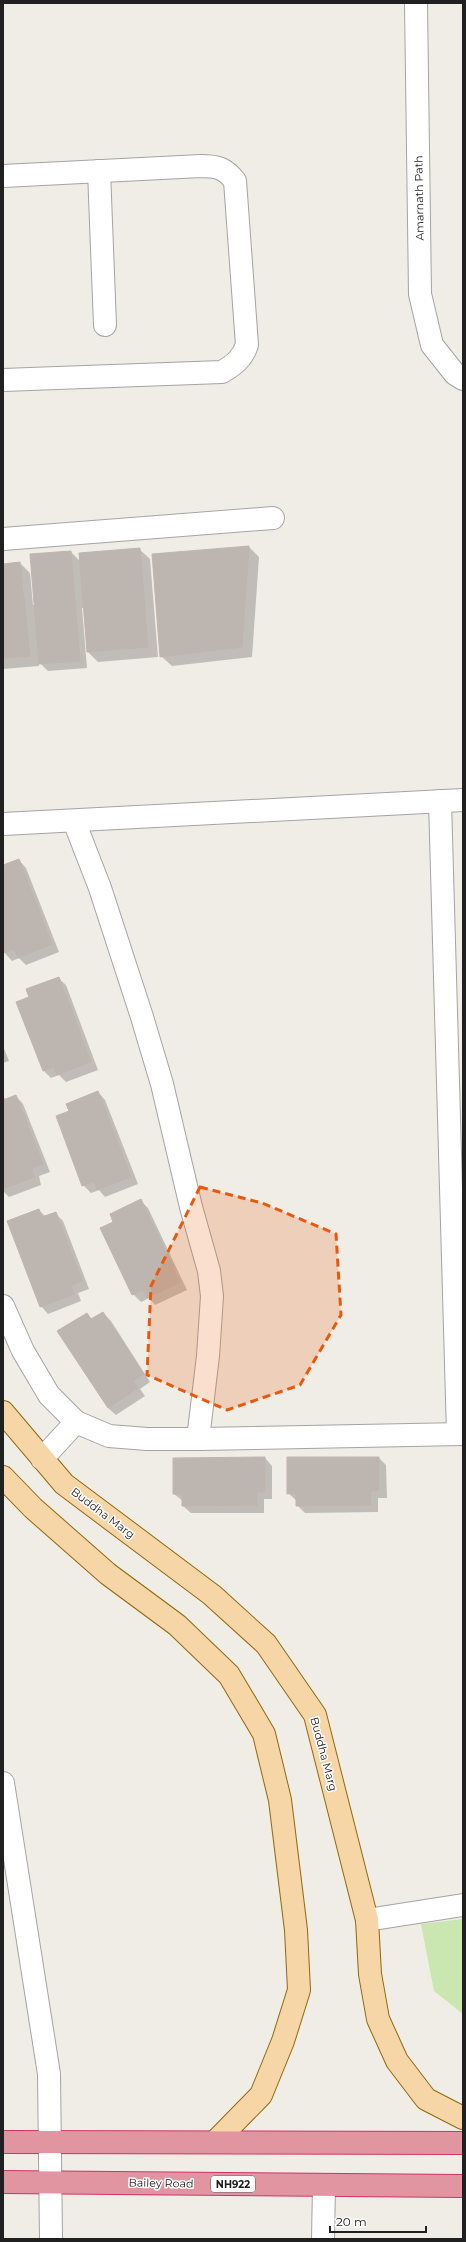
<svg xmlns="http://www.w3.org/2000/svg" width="466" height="2242" font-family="Montserrat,sans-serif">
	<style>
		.grass { fill: #cae6b1 }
		.shadow { fill: #0003 }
		.building { fill: #bdb6b0; stroke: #c1b5ab }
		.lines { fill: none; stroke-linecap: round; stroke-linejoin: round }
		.minor-casing { stroke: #a4a4a4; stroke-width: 24 }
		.major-casing { stroke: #92680a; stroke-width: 24 }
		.highway-casing { stroke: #d03365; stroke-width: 24 }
		.minor { stroke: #fff; stroke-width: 22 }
		.major { stroke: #f6d5a6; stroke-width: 22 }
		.highway { stroke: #e195a1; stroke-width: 22 }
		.marked { fill: #e8590c; fill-opacity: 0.2; stroke: #e8590c; stroke-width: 3; stroke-dasharray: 8 5; stroke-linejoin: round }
		.labels { text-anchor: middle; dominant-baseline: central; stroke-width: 3; stroke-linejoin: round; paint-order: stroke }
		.shield { fill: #fff; stroke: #636363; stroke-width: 1 }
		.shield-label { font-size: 10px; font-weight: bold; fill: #202020 }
		.street-label { font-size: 11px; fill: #202020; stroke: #fff }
	</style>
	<rect width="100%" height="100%" fill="#f0ede7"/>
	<polygon class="grass" points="463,1919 463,2014 434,1991 421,1924"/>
	<g class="shadow">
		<polygon points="249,547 259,557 252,657 172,666 161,656"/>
		<polygon points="139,549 150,559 158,657 98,662 88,652 84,608 82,608 87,668 48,671 39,662 39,666 3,669 3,565 20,563 30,573 33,605 35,605 71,552 80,561"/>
		<polygon points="19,860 26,868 59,952 26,965 19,958 12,961 3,951 3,866"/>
		<polygon points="58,978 66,985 98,1070 66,1082 59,1075 51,1078 44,1071 17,1002 30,998"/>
		<polygon points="3,1046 9,1061 3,1063"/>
		<polygon points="98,1092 105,1100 138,1184 105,1197 99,1190 91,1193 83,1185 70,1112"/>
		<polygon points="3,1096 6,1100 16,1096 23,1104 50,1172 39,1176 41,1185 9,1197 3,1191"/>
		<polygon points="141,1201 148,1208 187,1290 155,1305 149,1298 141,1302 133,1294 114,1222"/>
		<polygon points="39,1210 46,1217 55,1213 63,1221 89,1289 78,1293 81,1301 48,1314 41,1306"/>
		<polygon points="103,1313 111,1321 150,1382 140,1389 145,1396 116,1415 108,1408 59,1332 87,1314 92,1320"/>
		<polygon points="265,1458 272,1466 272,1499 264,1499 264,1513 191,1513 183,1506 183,1501 174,1494"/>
		<polygon points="379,1458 386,1465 387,1498 378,1498 378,1512 305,1513 297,1505 297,1501 288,1493"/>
	</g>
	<g class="building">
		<polygon points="249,546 242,647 160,657 152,554"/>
		<polygon points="140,548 148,647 87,652 79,553"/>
		<polygon points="71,551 80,661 39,664 30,554"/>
		<polygon points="20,562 30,656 3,658 3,564"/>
		<polygon points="19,859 52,944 18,958 14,949 3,953 3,865"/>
		<polygon points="59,977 91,1062 57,1075 54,1067 43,1071 16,1002 29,997 26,989"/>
		<polygon points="98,1091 131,1177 97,1190 94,1182 82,1186 56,1116 69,1111 66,1104"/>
		<polygon points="16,1095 43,1164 32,1168 34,1177 3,1189 3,1100"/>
		<polygon points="141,1199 180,1282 147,1298 143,1290 132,1295 100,1228 113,1222 110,1214"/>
		<polygon points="39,1209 42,1217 56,1212 82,1281 71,1286 74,1294 40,1307 7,1221"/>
		<polygon points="103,1312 144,1374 133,1381 138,1388 108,1408 57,1331 87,1313 91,1319"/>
		<polygon points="265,1457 265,1492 257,1492 257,1505 182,1506 182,1494 173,1494 173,1458"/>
		<polygon points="287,1457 379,1457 379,1491 371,1491 371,1505 296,1506 296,1493 287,1494"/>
	</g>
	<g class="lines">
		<defs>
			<g id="minor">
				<polyline points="416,3 420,294 432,345 455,374 463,379"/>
				<polyline points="99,171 105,325"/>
				<path d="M3,176L201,166C217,166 225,168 235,181L247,345C242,359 234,365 222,372L3,380"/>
				<polyline points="3,539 273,518"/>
				<polyline points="440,801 458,1434"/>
				<polyline points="74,821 100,888 142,1017 162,1084 191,1207 209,1271 212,1296 208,1356 198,1439"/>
				<polyline points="3,824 463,800"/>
				<polyline points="3,1306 23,1351 49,1395 76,1422 109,1436 147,1439 198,1439 463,1434"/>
				<polyline points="42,1459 76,1422"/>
				<polyline points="3,1783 49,2074 51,2239"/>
				<polyline points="367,1920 463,1905"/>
				<polyline points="323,2239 324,2186"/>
			</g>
			<g id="major">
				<polyline points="3,1412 64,1484 212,1595 266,1644 315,1715 367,1920 370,1974 378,2019 397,2061 426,2099 463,2118"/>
				<polyline points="3,1477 33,1508 108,1574 177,1625 229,1675 264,1734 280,1800 296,1930 299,1990 283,2041 261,2095 215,2142"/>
			</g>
			<g id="highway">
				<polyline points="3,2142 463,2143"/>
				<polyline points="3,2182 463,2186"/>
			</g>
		</defs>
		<use href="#minor" class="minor-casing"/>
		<use href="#major" class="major-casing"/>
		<use href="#highway" class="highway-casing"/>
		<use href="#minor" class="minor"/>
		<use href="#major" class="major"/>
		<use href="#highway" class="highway"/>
	</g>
	<path class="marked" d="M200,1187L262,1203L336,1234L341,1315L300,1385L227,1410L147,1375L151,1286Z"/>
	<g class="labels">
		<rect class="shield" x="211" y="2176" width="44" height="16" rx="3"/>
		<g class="shield-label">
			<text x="233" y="2184">NH922</text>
		</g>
		<g class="street-label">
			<text transform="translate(419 198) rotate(-91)">Amarnath Path</text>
			<text transform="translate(103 1513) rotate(37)">Buddha Marg</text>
			<text transform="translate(324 1754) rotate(75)">Buddha Marg</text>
			<text transform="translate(161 2183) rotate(1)">Bailey Road</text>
		</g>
	</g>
	<rect width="466" height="2242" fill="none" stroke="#202020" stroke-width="8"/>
	<path d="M330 2226v6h96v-6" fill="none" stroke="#202020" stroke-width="2"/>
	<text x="336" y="2226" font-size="12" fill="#202020" stroke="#ffffff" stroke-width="3" paint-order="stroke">20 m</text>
</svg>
